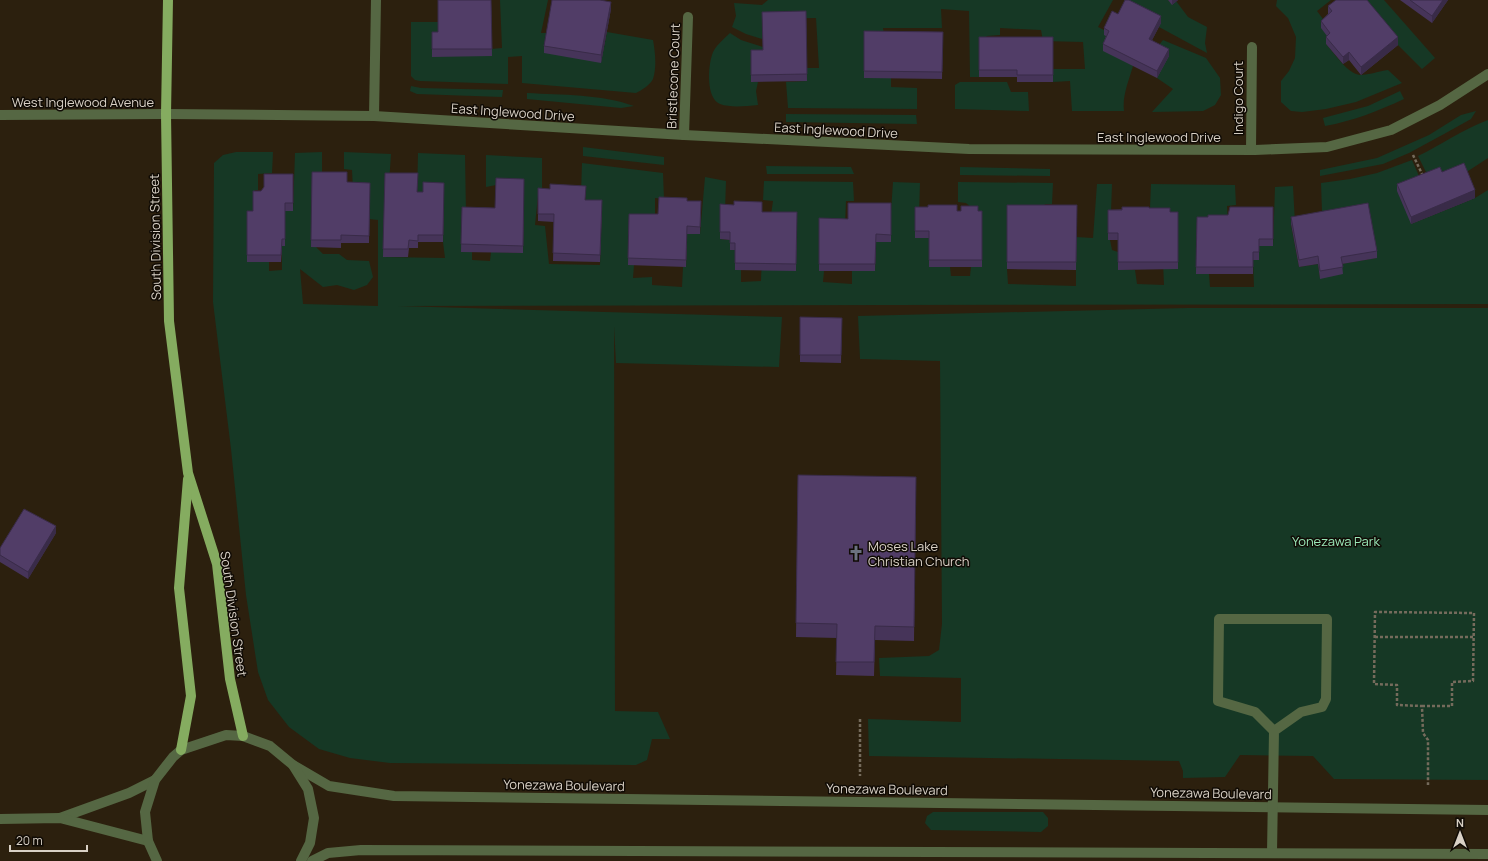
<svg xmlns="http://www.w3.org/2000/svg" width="1488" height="861" font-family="Manrope,sans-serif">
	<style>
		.green { fill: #163825 }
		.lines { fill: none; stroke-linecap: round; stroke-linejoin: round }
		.path { stroke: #756b5c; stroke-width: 2.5; stroke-dasharray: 3 2; stroke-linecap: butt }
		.minor { stroke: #556743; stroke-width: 10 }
		.major { stroke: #85ac60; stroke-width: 10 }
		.wall { fill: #463459 }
		.shaded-wall { fill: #392b48 }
		.building { fill: #513d67; stroke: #392b48 }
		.labels { text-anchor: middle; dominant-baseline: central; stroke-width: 3; stroke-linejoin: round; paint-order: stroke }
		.street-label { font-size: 13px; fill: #d9d1c6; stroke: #100b05 }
		.park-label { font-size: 13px; fill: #9ae8b8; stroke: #100b05 }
		.poi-label { font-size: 13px; fill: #d9d1c6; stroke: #100b05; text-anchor: start }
	</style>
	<rect width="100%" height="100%" fill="#2c200e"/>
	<g class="green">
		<path d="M500,0H548L541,33H548L601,62L607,32L653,40C655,51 657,67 653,79C650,85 642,90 636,93L522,83V56L508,57V84L420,81L415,80L411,76V22H438V40L491,49L502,48Z"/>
		<path d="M768,0H1113L1098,27L1106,31L1109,38L1133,66C1129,80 1122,96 1124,111H1072L1070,81L1053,82V69H1085L1083,42L1043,41L1041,30L1000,28V35L987,36L979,44V77H970L969,11L941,9L942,28H883L891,78V87L917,88V109L788,108L786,82L807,81V68H819L816,18L762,19V39L746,34L732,27L736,16L734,3L762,5Z"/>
		<polygon points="1124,0 1168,0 1172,4 1176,1 1188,17 1207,27 1205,43 1207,53 1159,27 1135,6"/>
		<path d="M1277,0H1331L1317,11L1326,23L1330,40L1326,44C1334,53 1348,74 1360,75C1369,75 1379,71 1388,70L1402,83L1356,102L1326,109L1302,112L1291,111L1281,102V81L1289,71L1295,58L1296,37L1288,18L1276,6Z"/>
		<polygon points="1361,0 1384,0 1435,58 1422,69 1398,45"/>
		<path d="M730,33L741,40L763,47V58L751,82H758L756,91L758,105C746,106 731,108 720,104C706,98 708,67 712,55C714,47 724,39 730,33Z"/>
		<polygon points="1163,40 1206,58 1220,78 1221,95 1215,105 1203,111 1152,112 1173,89 1157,78 1156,49"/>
		<polygon points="960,82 1007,82 1011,92 1028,92 1029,111 955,109 955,85"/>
		<polygon points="411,86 421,88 503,90 502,97 417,94 410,91"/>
		<path d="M1400,91L1404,99C1378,111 1353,121 1325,126L1323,118L1368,106Z"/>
		<path d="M527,93C562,95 601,94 634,106L621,108L527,99Z"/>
		<polygon points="1476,111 1471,119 1444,134 1409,153 1383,164 1320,176 1320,170 1377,158 1429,135 1461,115"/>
		<polygon points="786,114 916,115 917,124 786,122"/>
		<path d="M1488,120V158L1465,173L1429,178L1418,156C1441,145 1463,129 1488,120Z"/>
		<polygon points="583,147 664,157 664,165 583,156"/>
		<path d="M236,152H273L272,173L258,174V190H255L253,199V218L247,262H269V271L282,270V246L285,211L293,210L295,153L322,152V179L316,247L323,254H339L347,260L369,261L373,277L367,285L354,290L337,285L323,287L300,269L303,304L378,306V220L369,219L370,190H353L352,170L344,169V152L391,154L384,257L445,258L443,242L444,190L423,199H417L418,153L465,155L466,214L462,252H472V260L490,261L491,252L523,253L524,186L496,185L486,187V155L542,158V196H538L535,225L545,226L549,264L600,265L602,208L585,207L586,193H581L582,163L663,173L664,199L655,198V217L634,265L633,278L652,277V285L682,287L683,267H686L687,234H700L705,177L726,181L725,211L720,239L730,240V250H735L741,270V282L761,281C761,255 770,228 773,201L763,200L764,181L853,182L854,201H846L845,226L824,271L823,282L852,284V271H875L876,242L891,211L893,182L920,183L919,214L929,238V267H950L951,276H970L971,267H982L978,213L966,203L958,202V182L1053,183L1052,204H1045L1007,269L1008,284L1076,286V237L1093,238L1097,184H1112L1110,240L1112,250L1118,252V269L1135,270L1137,284L1164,285L1161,216L1150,208L1151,184L1235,185L1236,205L1227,206L1228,223L1209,274L1210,287H1254L1253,260H1259V246H1273L1275,187L1293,186L1295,224L1291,225L1299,267L1318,264L1320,278L1341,264L1376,258L1322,212L1321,183L1350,179L1377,173L1412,160L1419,176L1411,224L1475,198L1488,190V304L398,306L782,317L779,367L616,363L614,326L615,711L658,712L670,739H652L647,760L636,765L390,763L350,758L319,749L289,727L268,700L258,672L246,595L231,449L213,302L214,163L223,155Z"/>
		<polygon points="766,166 851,167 854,174 767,174"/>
		<polygon points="960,167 1050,169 1050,176 960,175"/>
		<polygon points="1187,308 1488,308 1488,780 1334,779 1313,756 1240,755 1225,777 1183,778 1183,771 1179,761 869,756 868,719 961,722 961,678 880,676 879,658 929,656 939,650 942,624 940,361 860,359 858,316"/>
		<polygon points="933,812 1043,812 1048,818 1048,826 1041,832 931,830 925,823 927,816"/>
	</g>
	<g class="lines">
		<g class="path">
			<polyline points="1413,155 1423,176"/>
			<polyline points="1375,637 1474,637"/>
			<polyline points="1422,706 1452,706 1452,682 1473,681 1474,613 1375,612 1374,684 1397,685 1397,705 1422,706 1423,733 1428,740 1428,785"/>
			<polyline points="860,719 860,776"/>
		</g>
		<g class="minor">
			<polyline points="0,115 166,114 374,116 684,135 969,149 1255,150 1327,147 1391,130 1440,105 1488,74"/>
			<polyline points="374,116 376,0"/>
			<polyline points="684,135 688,17"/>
			<polyline points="1251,150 1252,47"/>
			<polyline points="293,765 329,786 394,796 1488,810"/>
			<polyline points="60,818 129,793 155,780"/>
			<polyline points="0,819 60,818 148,841"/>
			<polyline points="1272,853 1274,731 1255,712 1218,701 1219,619 1327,619 1326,699 1322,707 1301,712 1274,731"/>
			<polyline points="157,861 148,841 145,812 155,780 173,757 181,750 226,735 243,736 270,746 293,765 308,789 314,818 310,843 301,861"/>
			<polyline points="312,861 328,853 361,850 1488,854"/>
		</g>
		<g class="major">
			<polyline points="168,0 166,114 169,321 188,473 217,564 230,679 243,736"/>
			<polyline points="181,750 191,696 179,588 188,479"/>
		</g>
	</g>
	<g class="wall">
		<polygon points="491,0 492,56 432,57 432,32 438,32"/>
		<polygon points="1168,0 1178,0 1172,5"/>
		<polygon points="1400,0 1448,0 1432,23"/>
		<polygon points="1328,6 1398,45 1361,75 1349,60 1343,64 1326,44 1326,37 1327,36 1321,28 1321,21 1328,14"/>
		<polygon points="611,9 601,63 544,53 544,46"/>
		<polygon points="806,11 807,81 751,82 751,50 762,50"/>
		<polygon points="1118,14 1161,23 1152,40 1169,56 1157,78 1103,51 1103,44 1106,36 1104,35 1104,28"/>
		<polygon points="864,31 943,32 942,79 864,78"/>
		<polygon points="979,37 1053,37 1053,82 1017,82 1017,77 979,77"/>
		<polygon points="312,172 347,182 370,183 369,243 341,243 341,248 311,247"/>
		<polygon points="1442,172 1475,198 1411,224 1397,191 1397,184"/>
		<polygon points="385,173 417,192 423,192 444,183 443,242 418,242 418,248 409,248 408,257 383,257"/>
		<polygon points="293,174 293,211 285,211 285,246 282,246 281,262 247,262 247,211 253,211 261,191"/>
		<polygon points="524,179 523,253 461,252 462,207 495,208"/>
		<polygon points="538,188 585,200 602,208 600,262 553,261 554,222 538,221"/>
		<polygon points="687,201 701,201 700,234 687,234 686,267 628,265 629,214 658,214"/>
		<polygon points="891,203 891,242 876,242 875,271 819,271 819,218 848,219"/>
		<polygon points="720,204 762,212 797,212 796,271 735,270 735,250 730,250 730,240 720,239"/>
		<polygon points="1007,205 1077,205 1076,270 1007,269"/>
		<polygon points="915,207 957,211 982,211 982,267 929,267 929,238 915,238"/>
		<polygon points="1273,207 1273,246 1259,246 1259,260 1253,260 1253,274 1196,274 1197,217 1208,217 1228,215"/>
		<polygon points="1149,208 1170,212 1178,212 1178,269 1118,270 1118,240 1108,240 1108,210"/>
		<polygon points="1291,217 1377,251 1377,258 1342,264 1343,274 1320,279 1318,264 1299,267 1291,224"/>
		<polygon points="800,317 842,318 841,363 800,362"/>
		<polygon points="798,475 916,477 914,641 875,640 874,676 836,675 837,638 796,637"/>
		<polygon points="56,533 28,579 0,562 0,548"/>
	</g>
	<g class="shaded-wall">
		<polygon points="1172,0 1178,0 1172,5"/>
		<polygon points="1443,0 1448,0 1432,23 1432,16"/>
		<polygon points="611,2 611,9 601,63 601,55"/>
		<polygon points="1161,16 1161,23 1149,46 1149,39"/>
		<polygon points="1398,37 1398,45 1361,75 1361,67"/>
		<polygon points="1169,49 1169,56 1157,78 1157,71"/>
		<polygon points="1349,52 1349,60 1343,64 1343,57"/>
		<polygon points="1475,190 1475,198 1411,224 1411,217"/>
		<polygon points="56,526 56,533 28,579 28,572"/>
	</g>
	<g class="building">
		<polygon points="438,0 491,0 492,49 432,49 432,32 438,32"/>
		<polygon points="552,0 600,0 611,2 601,55 544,46"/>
		<polygon points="1125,0 1129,0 1161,16 1149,39 1169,49 1157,71 1103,44 1109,31 1104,28 1112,11 1118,14"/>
		<polygon points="1336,0 1367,0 1398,37 1361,67 1349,52 1343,57 1326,37 1330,33 1321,21 1332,11 1328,6"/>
		<polygon points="1410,0 1443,0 1432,16"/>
		<polygon points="806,11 807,74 751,75 751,50 763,50 762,12"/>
		<polygon points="864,31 943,32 942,72 864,71"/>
		<polygon points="979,37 1053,37 1053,75 1017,75 1017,70 979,70"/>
		<polygon points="1464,163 1475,190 1411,217 1397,184 1440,167 1442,172"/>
		<polygon points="312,172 347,172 347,182 370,183 369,236 341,235 341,240 311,240"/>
		<polygon points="385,173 418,173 417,192 423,192 423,182 444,183 443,235 418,235 418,241 409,240 408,249 383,249"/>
		<polygon points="264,174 293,174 293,203 285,203 285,239 282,239 281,255 247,255 247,211 253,211 253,191 261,191 264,187"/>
		<polygon points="496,178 524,179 523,246 461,244 462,207 495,208"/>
		<polygon points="550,184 586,186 585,200 602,200 600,255 553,253 554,214 538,214 538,188 550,189"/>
		<polygon points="659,197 687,198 687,201 701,201 700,227 687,226 686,260 628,258 629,214 658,214"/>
		<polygon points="734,201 762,202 762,212 797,212 796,264 735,263 735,243 730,243 730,232 720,232 720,204 734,205"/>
		<polygon points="848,203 891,203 891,235 876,234 875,264 819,264 819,218 848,219"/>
		<polygon points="1368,203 1377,251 1341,257 1343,267 1320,271 1318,256 1299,260 1291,217"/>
		<polygon points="928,205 957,205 957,211 961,211 961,206 978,206 978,211 982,211 982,260 929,260 929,231 915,231 915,207 928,207"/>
		<polygon points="1007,205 1077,205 1076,262 1007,262"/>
		<polygon points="1122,207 1149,207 1149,208 1170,208 1170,212 1178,212 1178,262 1118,262 1118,233 1108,233 1108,210 1122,210"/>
		<polygon points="1230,207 1273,207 1273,239 1259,239 1259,252 1253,252 1253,267 1196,267 1197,217 1208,217 1208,215 1228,215"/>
		<polygon points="800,317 842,318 841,355 800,355"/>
		<polygon points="798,475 916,477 914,627 875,626 874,662 836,662 837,624 796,623"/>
		<polygon points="24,509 56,526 28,572 0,555 0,548"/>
	</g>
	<defs>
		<symbol id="church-bare" viewBox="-9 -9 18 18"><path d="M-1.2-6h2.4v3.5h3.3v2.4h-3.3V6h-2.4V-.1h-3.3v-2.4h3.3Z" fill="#6b7280" stroke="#100b05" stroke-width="2.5" paint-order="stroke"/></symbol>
	</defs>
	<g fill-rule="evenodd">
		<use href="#church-bare" x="845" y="542" width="22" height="22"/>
	</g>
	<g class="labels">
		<g class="street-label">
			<text transform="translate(673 76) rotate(-88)">Bristlecone Court</text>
			<text transform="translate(1238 98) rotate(-90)">Indigo Court</text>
			<text x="83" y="102">West Inglewood Avenue</text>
			<text transform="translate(513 112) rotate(4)">East Inglewood Drive</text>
			<text transform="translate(836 130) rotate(3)">East Inglewood Drive</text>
			<text x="1159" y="137">East Inglewood Drive</text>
			<text transform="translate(155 237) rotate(-91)">South Division Street</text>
			<text transform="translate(234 614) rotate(82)">South Division Street</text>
			<text transform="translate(564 785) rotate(1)">Yonezawa Boulevard</text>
			<text transform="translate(887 789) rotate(1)">Yonezawa Boulevard</text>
			<text transform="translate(1211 793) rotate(1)">Yonezawa Boulevard</text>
		</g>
		<g class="park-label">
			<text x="1336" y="541">Yonezawa Park</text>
		</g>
		<g class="poi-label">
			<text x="868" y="546">Moses Lake<tspan x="868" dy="15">Christian Church</tspan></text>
		</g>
	</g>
	<g transform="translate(1460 833)" stroke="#100b05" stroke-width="3" paint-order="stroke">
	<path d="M0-3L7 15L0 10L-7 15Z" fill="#d9d1c6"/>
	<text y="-6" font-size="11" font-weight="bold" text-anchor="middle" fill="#d9d1c6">N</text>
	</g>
	<path d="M10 845v6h77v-6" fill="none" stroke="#d9d1c6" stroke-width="2"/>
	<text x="16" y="845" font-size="12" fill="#d9d1c6" stroke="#100b05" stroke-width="3" paint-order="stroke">20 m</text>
</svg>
